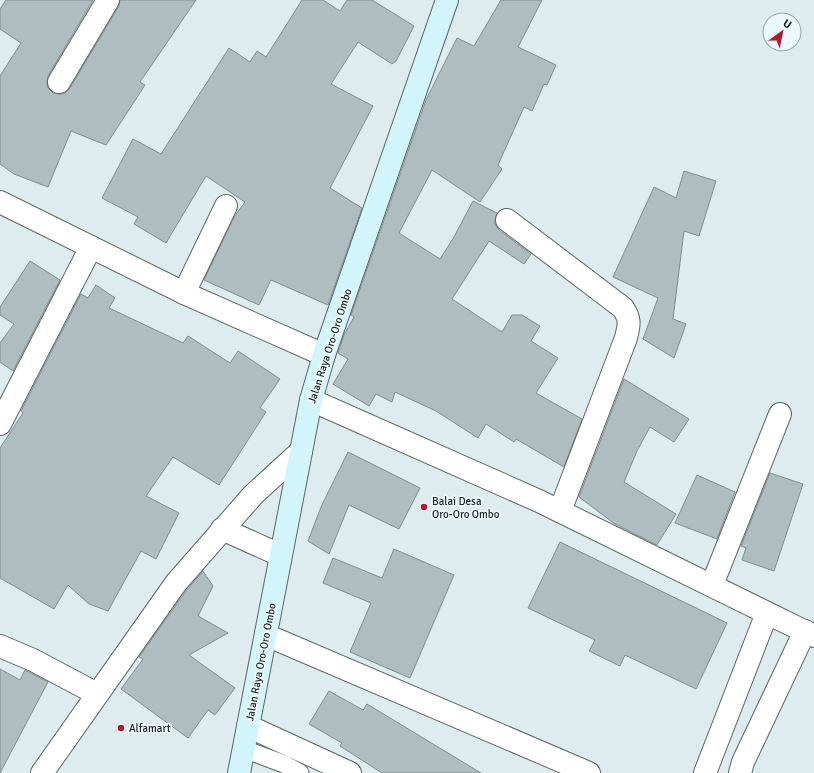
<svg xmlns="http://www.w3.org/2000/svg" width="814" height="773" font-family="Signika,sans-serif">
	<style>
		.building { fill: #b0bdc0; stroke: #818c8f }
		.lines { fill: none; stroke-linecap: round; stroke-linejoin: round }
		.lane-casing { stroke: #5b6669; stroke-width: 19 }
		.street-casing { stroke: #5b6669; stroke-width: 24 }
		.secondary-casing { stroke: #5b6669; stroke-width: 24 }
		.lane { stroke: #fff; stroke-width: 17 }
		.street { stroke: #fff; stroke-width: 22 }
		.secondary { stroke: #d2f4fb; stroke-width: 22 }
		.poi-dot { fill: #af1c30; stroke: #ecf9fc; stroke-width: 1.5 }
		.labels { text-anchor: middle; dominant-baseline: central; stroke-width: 3.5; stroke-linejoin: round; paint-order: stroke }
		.street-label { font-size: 11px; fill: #202526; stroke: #ecf9fc }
		.poi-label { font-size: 11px; fill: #202526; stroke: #ecf9fc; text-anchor: start }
	</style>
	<rect width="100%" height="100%" fill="#dfecef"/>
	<g class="building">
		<polygon points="6,0 93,0 48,76 47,82 48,88 53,93 59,94 65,93 70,88 119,6 120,0 196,0 140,82 145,85 106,145 71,131 48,187 14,174 0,164 0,76 21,43 0,29 0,9"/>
		<polygon points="302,0 323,0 340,11 347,0 372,0 414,26 396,61 392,64 358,42 331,84 373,106 330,188 362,208 328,305 271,280 259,305 204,280 234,217 245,202 206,176 166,243 134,224 138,217 102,198 133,139 161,154 229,48 250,62 257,51 266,57"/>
		<polygon points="501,0 542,0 518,47 556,65 547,85 544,84 532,111 524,107 498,165 502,169 480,202 432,170 399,233 440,259 454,237 473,201 497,213 495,219 495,224 499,230 531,254 524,264 489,241 452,299 502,332 512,315 522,315 540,326 531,341 558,358 536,393 582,419 564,467 516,439 514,442 486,424 478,438 436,411 395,392 392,402 376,394 369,406 333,384 348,359 338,353 344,335 354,317 351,315 426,100 457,38 474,46"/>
		<polygon points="684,171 716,181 699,236 684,231 673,319 686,324 674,358 643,339 658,298 613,277 654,187 676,198"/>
		<polygon points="30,261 60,280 13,371 0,362 0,343 14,324 0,315 0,307"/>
		<polygon points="96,285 115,298 109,308 183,343 188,336 230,363 238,351 280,379 260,408 266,412 219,485 173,457 146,496 179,513 156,559 141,551 108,611 89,604 68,585 54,609 0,578 0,448 23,413 21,411 81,294 88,298"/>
		<polygon points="624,379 689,419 674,442 650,427 637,451 624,482 676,514 657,545 615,524 579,497"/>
		<polygon points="348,452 420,488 399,529 349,505 329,554 308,541 321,507"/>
		<polygon points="770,473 803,484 774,571 742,560 746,548 741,546"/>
		<polygon points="697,475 735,492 717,539 675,523"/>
		<polygon points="560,542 727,623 696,689 625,655 620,666 589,651 595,640 528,608"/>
		<polygon points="394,549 454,575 410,678 350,652 371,603 323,583 333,558 382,578"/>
		<polygon points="203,571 213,586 198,616 228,633 189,655 235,688 215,715 208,710 188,738 121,689 143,659 139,657 186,591"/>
		<polygon points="0,669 20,680 25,670 48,682 0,773"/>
		<polygon points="329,691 363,710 367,704 481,773 382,773 340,746 342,743 309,724"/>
	</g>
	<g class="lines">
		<defs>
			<polyline id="lane" points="244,749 284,764 300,773"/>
			<g id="street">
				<polyline points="59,82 108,0"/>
				<polyline points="0,202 184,293 324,355"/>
				<path d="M507,220L623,308C631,320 629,325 626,338L560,511"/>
				<polyline points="184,293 226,206"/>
				<polyline points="311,400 539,501 814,636"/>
				<polyline points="0,424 91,247"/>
				<polyline points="222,529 280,555"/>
				<polyline points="712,585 780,414"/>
				<polyline points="266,635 589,773"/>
				<polyline points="0,646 33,660 97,694"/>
				<polyline points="248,726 350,773"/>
				<polyline points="42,773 176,583 253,495 301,451"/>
				<polyline points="705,773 767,613"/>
				<polyline points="740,773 743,762 805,631"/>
			</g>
			<polyline id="secondary" points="239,773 311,400 324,355 447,0"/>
		</defs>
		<use href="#lane" class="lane-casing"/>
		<use href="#street" class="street-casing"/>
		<use href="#secondary" class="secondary-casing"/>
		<use href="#lane" class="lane"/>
		<use href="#street" class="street"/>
		<use href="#secondary" class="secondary"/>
	</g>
	<g class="poi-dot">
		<circle cx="424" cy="507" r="4"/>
		<circle cx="121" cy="728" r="4"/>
	</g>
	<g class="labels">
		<g class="street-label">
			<text transform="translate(330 346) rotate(-72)">Jalan Raya Oro-Oro Ombo</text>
			<text transform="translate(261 662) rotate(-79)">Jalan Raya Oro-Oro Ombo</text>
		</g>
		<g class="poi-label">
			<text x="432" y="501">Balai Desa<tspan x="432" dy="13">Oro-Oro Ombo</tspan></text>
			<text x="129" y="728">Alfamart</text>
		</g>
	</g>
	<g transform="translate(782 32) rotate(33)"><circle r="19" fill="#ecf9fc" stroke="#9aa4a6"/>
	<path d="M0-3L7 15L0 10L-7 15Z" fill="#af1c30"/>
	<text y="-6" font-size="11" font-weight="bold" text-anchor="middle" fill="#202526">U</text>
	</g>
</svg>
